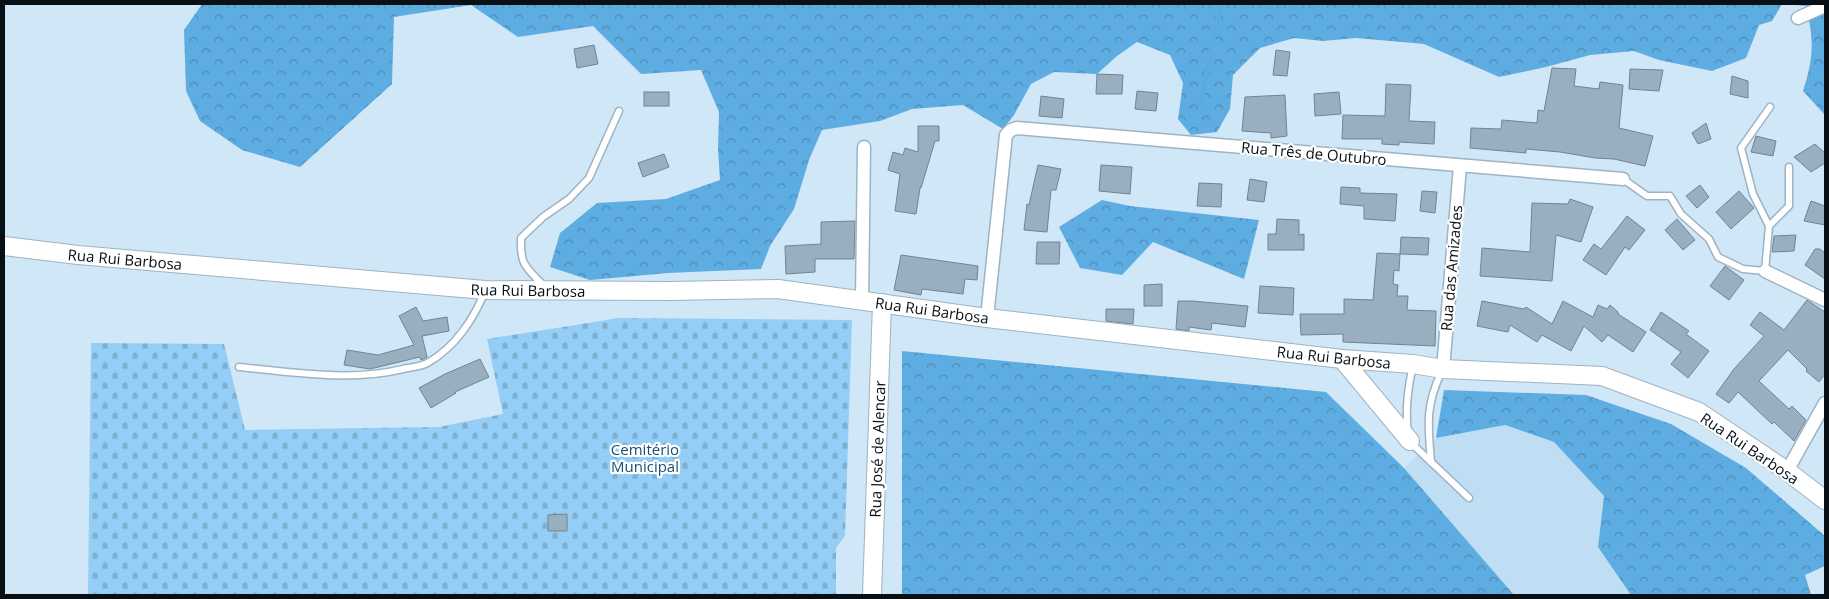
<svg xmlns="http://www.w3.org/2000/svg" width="1829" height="599" font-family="'Open Sans',sans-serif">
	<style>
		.built { fill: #bfddf3 }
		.forest { fill: url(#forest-crowns) }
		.cemetery { fill: url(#cemetery-stones) }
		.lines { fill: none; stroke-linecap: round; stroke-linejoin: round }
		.stream { stroke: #5cabe0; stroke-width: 4.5 }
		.building { fill: #99afbf; stroke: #6f8493 }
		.lane-casing { stroke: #9db3c3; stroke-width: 9 }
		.street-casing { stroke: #9db3c3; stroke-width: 15 }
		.secondary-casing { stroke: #9db3c3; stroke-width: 20 }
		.lane { stroke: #fff; stroke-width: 6 }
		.street { stroke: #fff; stroke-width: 12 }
		.secondary { stroke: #fff; stroke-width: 18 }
		.labels { text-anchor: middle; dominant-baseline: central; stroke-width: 4.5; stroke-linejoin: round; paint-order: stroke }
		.street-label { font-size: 15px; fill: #081016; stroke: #fff }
		.park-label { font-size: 15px; fill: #155175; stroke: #fff }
	</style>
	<defs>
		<pattern id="forest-crowns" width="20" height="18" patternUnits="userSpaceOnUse" patternTransform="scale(1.25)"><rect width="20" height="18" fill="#5eade2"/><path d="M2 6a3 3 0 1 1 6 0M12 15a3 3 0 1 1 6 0" fill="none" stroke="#4c8bb6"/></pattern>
		<pattern id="cemetery-stones" width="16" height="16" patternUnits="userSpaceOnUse" patternTransform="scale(1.25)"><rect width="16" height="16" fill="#94cdf5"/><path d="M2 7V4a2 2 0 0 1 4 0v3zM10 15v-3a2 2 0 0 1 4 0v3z" fill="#7eafd1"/></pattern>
	</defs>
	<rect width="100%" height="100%" fill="#d0e7f8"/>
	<polygon class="built" points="1505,425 1554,442 1604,496 1598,547 1631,595 1514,595 1404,468 1436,438"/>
	<g class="forest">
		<polygon points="202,4 1782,4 1772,21 1759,25 1746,58 1712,71 1659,60 1634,51 1590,55 1546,67 1499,77 1424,44 1356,38 1323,41 1294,38 1260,48 1233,75 1230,109 1217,132 1191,135 1178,119 1183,83 1170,55 1137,42 1117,56 1097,74 1054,72 1031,84 1014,115 1003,129 963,105 912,109 880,121 822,130 809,160 794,209 770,246 761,269 668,273 590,280 550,267 560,233 597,203 666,199 720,180 718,149 719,112 701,70 641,74 593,26 518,37 471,5 394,17 392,84 300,167 242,150 200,121 186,91 184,30"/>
		<path d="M1787,4H1823L1825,9V115L1803,91C1814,58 1814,40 1806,6Z"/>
		<polygon points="1102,200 1130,206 1259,220 1244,279 1153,242 1122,275 1080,268 1059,227"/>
		<polygon points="902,351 1326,392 1404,468 1514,595 902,595"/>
		<polygon points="1444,390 1586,395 1671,424 1746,468 1825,536 1825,566 1805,575 1811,595 1631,595 1598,547 1604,496 1554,442 1505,425 1436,438"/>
	</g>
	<polygon class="cemetery" points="619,318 852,320 845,536 836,548 836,595 88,595 91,343 224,344 245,430 439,427 503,414 487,339"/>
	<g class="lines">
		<polyline class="stream" points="1201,103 1219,11 1218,4"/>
	</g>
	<g class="building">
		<polygon points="594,45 598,64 577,68 574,49"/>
		<polygon points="1276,50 1290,52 1287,76 1273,75"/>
		<polygon points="1552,68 1576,69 1574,86 1599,89 1600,82 1623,85 1619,128 1653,136 1645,166 1614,159 1595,158 1560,152 1526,149 1526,153 1470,148 1471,128 1501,129 1502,120 1537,123 1538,110 1544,111"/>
		<polygon points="1630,69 1663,70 1659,91 1629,89"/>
		<polygon points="1097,74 1123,75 1122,94 1096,94"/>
		<polygon points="1732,76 1748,81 1748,98 1730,94"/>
		<polygon points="1386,84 1411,85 1409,121 1435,122 1434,144 1399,142 1399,145 1382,144 1382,139 1342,139 1343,115 1385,116"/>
		<polygon points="1137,91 1158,93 1156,111 1135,109"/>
		<rect x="644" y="92" width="25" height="14"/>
		<polygon points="1339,92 1341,114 1315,116 1314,94"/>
		<polygon points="1285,95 1287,136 1271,138 1271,133 1242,131 1245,97"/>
		<polygon points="1041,96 1064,99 1062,118 1039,116"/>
		<polygon points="1706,123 1711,139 1698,144 1692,133"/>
		<polygon points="918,126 939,126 939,141 935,141 921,188 920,188 916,214 895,211 900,174 888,170 893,152 903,155 905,148 918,152"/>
		<polygon points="1756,136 1776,141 1773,156 1751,152"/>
		<polygon points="1815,144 1825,153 1825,163 1811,172 1794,157"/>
		<polygon points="664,154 669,167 643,177 638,163"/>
		<polygon points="1038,165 1061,169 1056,190 1051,190 1047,232 1024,230 1027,204 1029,205"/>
		<polygon points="1101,165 1132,167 1130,194 1099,191"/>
		<polygon points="1250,179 1267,182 1264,202 1247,200"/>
		<polygon points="1199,183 1222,184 1221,207 1197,206"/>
		<polygon points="1700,185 1709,197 1697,208 1686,196"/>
		<polygon points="1341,187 1360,188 1360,193 1397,194 1395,221 1364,219 1364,206 1340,204"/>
		<polygon points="1422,191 1437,192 1435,213 1420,211"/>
		<polygon points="1739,191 1754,208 1731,229 1716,212"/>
		<polygon points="1570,199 1593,207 1581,242 1556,235 1552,281 1480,276 1482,248 1530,252 1532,203 1568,204"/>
		<polygon points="1811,201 1825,206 1825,225 1804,221"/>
		<polygon points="1627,216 1645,230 1629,250 1625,247 1606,275 1583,260 1594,244 1601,249"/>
		<polygon points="1277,219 1299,220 1299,235 1304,234 1304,250 1268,250 1268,234 1276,234"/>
		<polygon points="1677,219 1695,240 1683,250 1665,230"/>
		<polygon points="855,221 854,259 815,259 815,272 786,274 785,246 821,244 821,222"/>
		<polygon points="1796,235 1794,251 1772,252 1774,236"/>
		<polygon points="1401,237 1429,238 1428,255 1400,254"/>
		<polygon points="1037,242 1060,242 1059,264 1036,264"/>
		<polygon points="1815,249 1820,249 1825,253 1825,279 1805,265"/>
		<polygon points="1377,253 1400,254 1399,271 1394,270 1393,284 1398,285 1397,296 1408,296 1407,310 1436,311 1435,346 1343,342 1343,334 1301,335 1300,314 1344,314 1344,299 1373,300"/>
		<polygon points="901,255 978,266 977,280 965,279 963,294 922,289 921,295 894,290"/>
		<polygon points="1725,266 1744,280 1729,300 1710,286"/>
		<polygon points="1162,284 1162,306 1144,306 1144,285"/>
		<polygon points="1260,286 1294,288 1293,315 1258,313"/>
		<polygon points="1807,300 1825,312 1825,374 1819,382 1806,371 1807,369 1788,350 1759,381 1789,409 1792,406 1806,420 1794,441 1774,422 1772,424 1738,392 1729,403 1716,394 1734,369 1764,336 1750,325 1760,312 1784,330"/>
		<polygon points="1178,301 1192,301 1248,306 1245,327 1212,323 1211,330 1189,327 1189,331 1176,329"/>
		<polygon points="1482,301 1524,309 1526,307 1552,324 1563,301 1593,317 1598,305 1607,309 1610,305 1618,312 1618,314 1646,332 1633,352 1608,335 1602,342 1584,326 1571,351 1542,335 1537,342 1510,325 1508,332 1477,326"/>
		<polygon points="416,307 423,321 447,317 449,331 422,336 427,357 421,360 420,357 370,369 344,365 347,350 378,355 414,345 399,316"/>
		<polygon points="1106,309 1134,309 1133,324 1106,321"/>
		<polygon points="1661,312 1689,331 1686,334 1709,351 1688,378 1671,364 1681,352 1650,330"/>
		<polygon points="480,359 489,377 455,392 456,393 431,408 419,388 445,374"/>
		<polygon points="567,514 567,531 548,531 548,515"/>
	</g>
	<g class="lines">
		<defs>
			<g id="lane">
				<polyline points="1623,179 1647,196 1670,196 1681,214 1709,239 1718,257 1743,269 1765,271 1769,226 1753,194 1741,148 1770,107"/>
				<polyline points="1769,226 1789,206 1789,167"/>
				<path d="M544,286C526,267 520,266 521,238L543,217L569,199L589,178L619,111"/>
				<path d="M239,367C294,372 349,382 403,369C411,367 422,367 429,362C455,347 474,319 485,291"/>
				<path d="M1408,432C1405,410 1408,387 1413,365"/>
				<polyline points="1410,442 1469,498"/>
				<path d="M1431,462C1428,426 1425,405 1442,371"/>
			</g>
			<g id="street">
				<polyline points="1798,18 1825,6"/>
				<polyline points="1765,271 1825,300"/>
				<polyline points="862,300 864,147"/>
				<polyline points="987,318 1006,135 1011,130 1017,128 1623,179"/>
				<polyline points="1443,369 1460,166"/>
				<polyline points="1787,471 1825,403"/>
			</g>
			<g id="secondary">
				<polyline points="4,246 78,255 485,290 669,291 778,289 987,318 1342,359 1413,364 1443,369 1602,376 1699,412 1787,471 1825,500"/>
				<polyline points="1342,359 1410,441"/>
				<polyline points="872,595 882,303"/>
			</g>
		</defs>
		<use href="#lane" class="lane-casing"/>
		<use href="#street" class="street-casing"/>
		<use href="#secondary" class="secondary-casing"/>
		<use href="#lane" class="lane"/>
		<use href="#street" class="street"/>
		<use href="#secondary" class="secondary"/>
	</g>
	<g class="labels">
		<g class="street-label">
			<text transform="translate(1314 153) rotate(5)">Rua Três de Outubro</text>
			<text transform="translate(125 259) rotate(5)">Rua Rui Barbosa</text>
			<text transform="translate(1451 268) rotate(-85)">Rua das Amizades</text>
			<text transform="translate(528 290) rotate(1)">Rua Rui Barbosa</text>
			<text transform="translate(932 310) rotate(8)">Rua Rui Barbosa</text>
			<text transform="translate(1334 357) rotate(6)">Rua Rui Barbosa</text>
			<text transform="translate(1750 448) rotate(34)">Rua Rui Barbosa</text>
			<text transform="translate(877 449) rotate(-88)">Rua José de Alencar</text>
		</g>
		<g class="park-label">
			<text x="645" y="449">Cemitério<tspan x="645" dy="17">Municipal</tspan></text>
		</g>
	</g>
	<rect width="1829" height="599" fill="none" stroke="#081016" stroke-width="10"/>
</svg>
